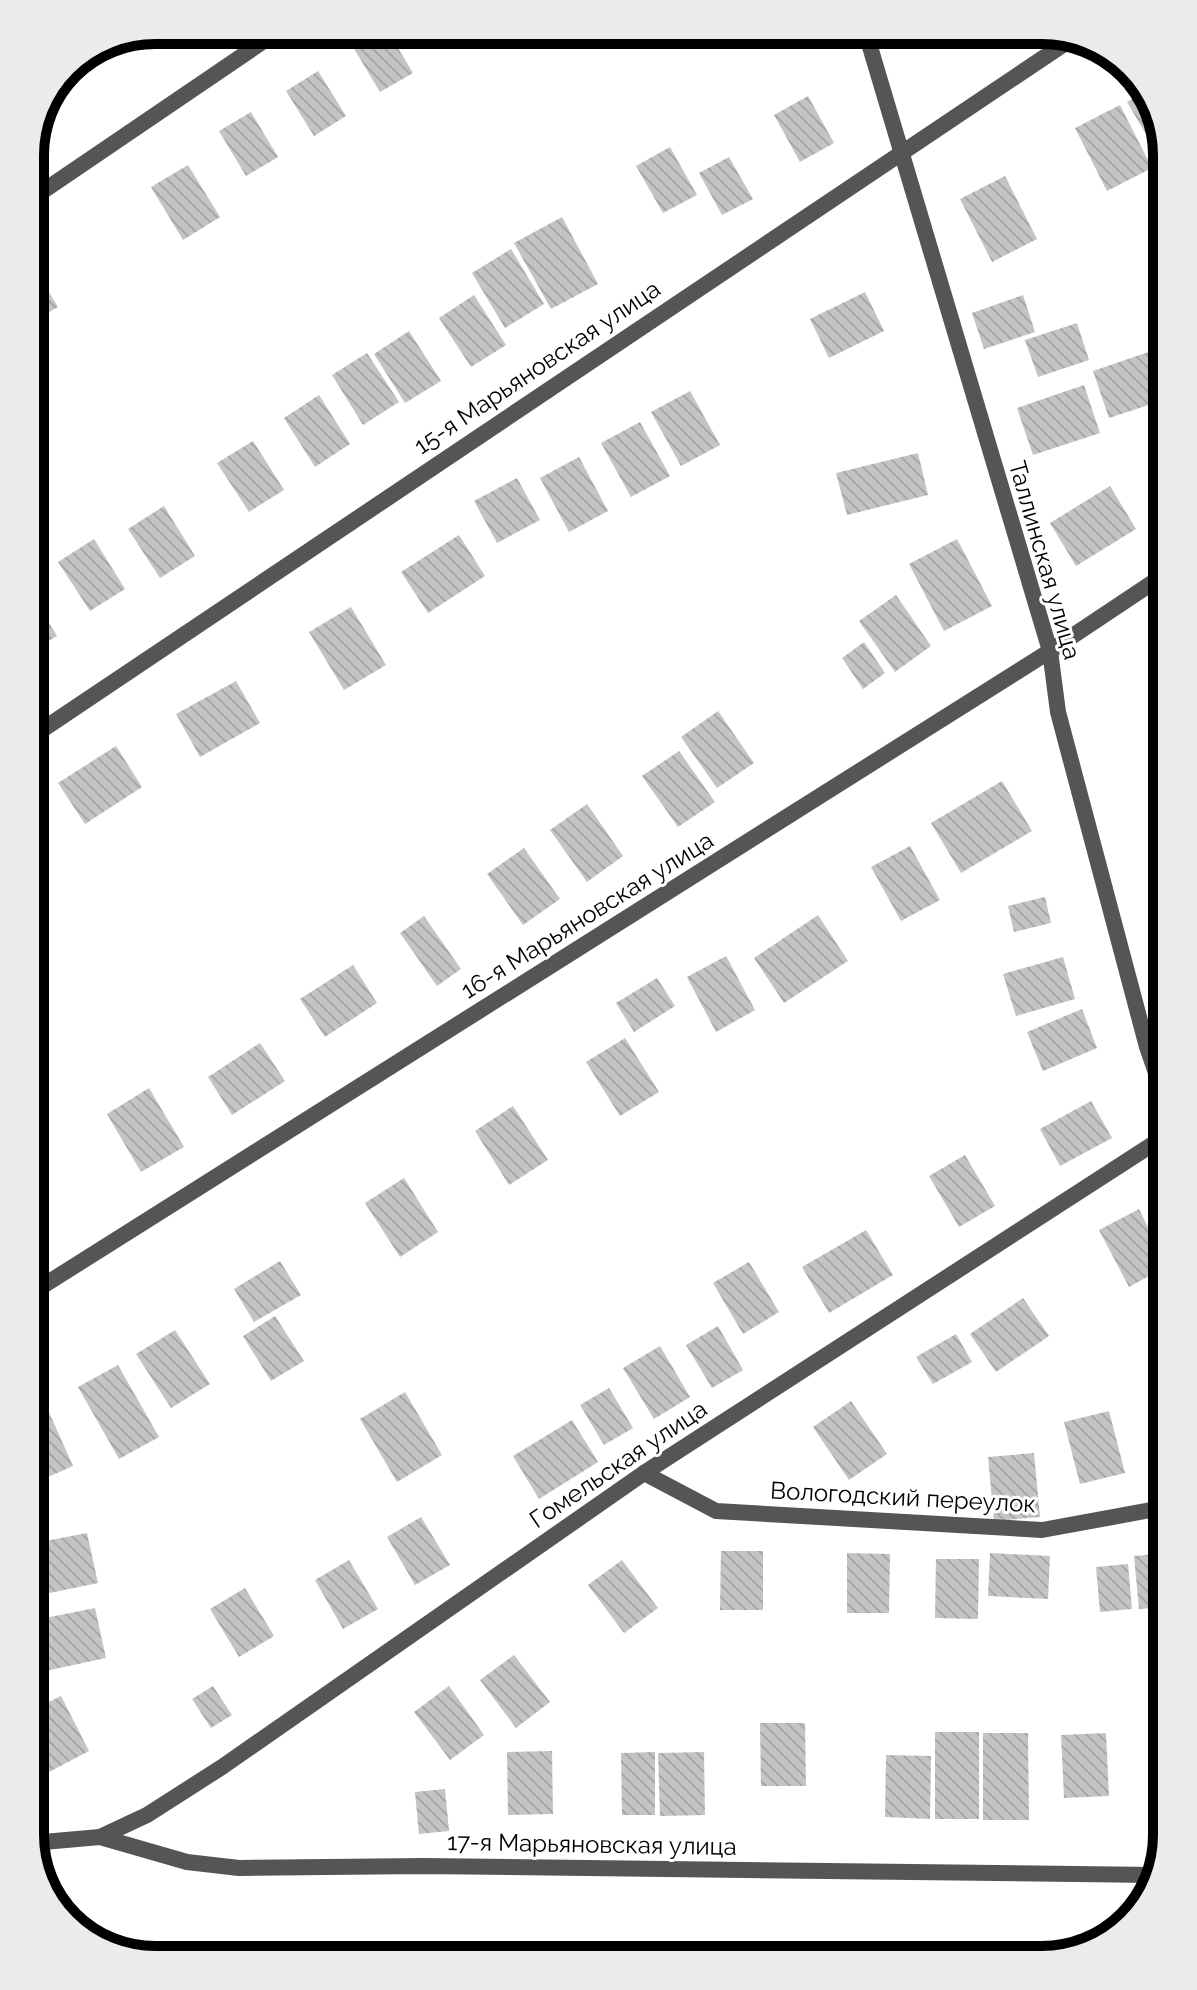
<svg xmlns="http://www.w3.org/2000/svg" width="1197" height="1990" font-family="Raleway,sans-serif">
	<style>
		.building { fill: url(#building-back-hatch) }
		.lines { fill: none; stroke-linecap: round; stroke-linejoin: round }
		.minor { stroke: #555; stroke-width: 16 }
		.labels { text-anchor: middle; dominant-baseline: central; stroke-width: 6; stroke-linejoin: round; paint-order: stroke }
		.street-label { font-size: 24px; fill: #000; stroke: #fff }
		.rim { fill: none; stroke: #000; stroke-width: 10 }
	</style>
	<defs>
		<pattern id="building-back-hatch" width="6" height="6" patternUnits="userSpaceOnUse" patternTransform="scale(2)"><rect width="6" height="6" fill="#c4c4c4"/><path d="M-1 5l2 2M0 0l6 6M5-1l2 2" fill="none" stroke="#a7a7a7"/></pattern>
	</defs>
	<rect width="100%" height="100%" fill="#fff"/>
	<g class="building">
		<polygon points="381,30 387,30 413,73 380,92 353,47"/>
		<polygon points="318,71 346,116 314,136 286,91"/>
		<polygon points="1146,91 1154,100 1167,155 1163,163 1127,102"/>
		<polygon points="808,96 834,143 800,162 774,115"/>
		<polygon points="1120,105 1152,168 1107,191 1075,128"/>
		<polygon points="251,112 278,157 246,176 219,131"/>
		<polygon points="670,147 697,195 663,213 636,166"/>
		<polygon points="729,157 753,199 722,215 699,173"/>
		<polygon points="188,165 220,217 183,240 151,187"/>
		<polygon points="1005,176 1037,239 992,262 960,199"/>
		<polygon points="562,217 598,284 551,309 514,243"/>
		<polygon points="511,249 544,304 505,328 472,273"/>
		<polygon points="30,261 58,307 30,323"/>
		<polygon points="865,292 884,331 829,358 810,319"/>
		<polygon points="474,295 506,345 471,367 439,318"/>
		<polygon points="1023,295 1035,332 984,349 972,313"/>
		<polygon points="1077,323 1089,360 1038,377 1025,340"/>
		<polygon points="409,331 441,381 405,403 374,354"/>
		<polygon points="1160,348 1167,368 1167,399 1109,418 1093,371"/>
		<polygon points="367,353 399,402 363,425 332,375"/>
		<polygon points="1084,385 1100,433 1033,455 1017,408"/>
		<polygon points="690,391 720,445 681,466 651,412"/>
		<polygon points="319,395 350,444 315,467 284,418"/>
		<polygon points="640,422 670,476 631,497 601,443"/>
		<polygon points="253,441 284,490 249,512 217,463"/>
		<polygon points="918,453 928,495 847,515 836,473"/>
		<polygon points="579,457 608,511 569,532 540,478"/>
		<polygon points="517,478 540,520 497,543 474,501"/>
		<polygon points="1110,486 1136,529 1076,566 1050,523"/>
		<polygon points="164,506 195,556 160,578 128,529"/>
		<polygon points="459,535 485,576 428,613 401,572"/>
		<polygon points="94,539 125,589 90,611 58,562"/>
		<polygon points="957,539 992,606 944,631 909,564"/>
		<polygon points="896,595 931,646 895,672 859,621"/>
		<polygon points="351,607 386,665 344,690 309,632"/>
		<polygon points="43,613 57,636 30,652 30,621"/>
		<polygon points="864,642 885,673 863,689 842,658"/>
		<polygon points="236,681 260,723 200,757 176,714"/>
		<polygon points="718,711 754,763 717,788 681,737"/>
		<polygon points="116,746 142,787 85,824 58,783"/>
		<polygon points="679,751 715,802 678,827 642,776"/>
		<polygon points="1002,781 1032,831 961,873 931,823"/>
		<polygon points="587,804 623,856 587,882 550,830"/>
		<polygon points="910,846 940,900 901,921 871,867"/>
		<polygon points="524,848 560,899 523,925 487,874"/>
		<polygon points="1045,897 1051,923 1014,932 1008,906"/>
		<polygon points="818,915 848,961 784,1003 754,958"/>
		<polygon points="424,916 461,969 437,986 400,933"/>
		<polygon points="726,956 755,1010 716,1032 687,977"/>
		<polygon points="1063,957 1075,999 1016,1016 1003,974"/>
		<polygon points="353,965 377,1003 325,1037 300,999"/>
		<polygon points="657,978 675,1006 634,1032 616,1003"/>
		<polygon points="1082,1009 1097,1048 1043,1071 1027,1032"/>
		<polygon points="625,1038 659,1092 620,1116 586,1062"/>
		<polygon points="260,1043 285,1081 232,1115 208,1077"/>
		<polygon points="149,1088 184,1147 141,1172 107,1114"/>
		<polygon points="1091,1101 1112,1138 1060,1166 1040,1129"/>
		<polygon points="513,1106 548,1160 509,1185 475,1131"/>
		<polygon points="965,1155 995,1206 959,1227 929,1176"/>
		<polygon points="404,1178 438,1232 400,1257 365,1203"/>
		<polygon points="1139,1209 1167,1266 1129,1287 1099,1230"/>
		<polygon points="866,1230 893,1275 829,1313 802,1267"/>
		<polygon points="280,1261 301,1295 254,1322 234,1289"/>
		<polygon points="749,1262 779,1312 743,1334 713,1283"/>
		<polygon points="1023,1298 1049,1336 996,1372 970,1334"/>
		<polygon points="275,1316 304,1361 271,1381 243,1336"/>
		<polygon points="718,1326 743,1370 712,1388 686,1345"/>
		<polygon points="175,1330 210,1384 171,1408 136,1354"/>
		<polygon points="956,1334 972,1362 933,1384 916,1357"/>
		<polygon points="660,1346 690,1397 654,1419 623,1368"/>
		<polygon points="118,1365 159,1437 119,1459 78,1387"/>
		<polygon points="1167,1367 1167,1411 1161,1412 1149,1373"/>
		<polygon points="609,1388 633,1428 604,1445 580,1405"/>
		<polygon points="405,1392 442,1455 397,1482 360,1419"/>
		<polygon points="851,1401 887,1454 849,1480 813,1427"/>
		<polygon points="47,1408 73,1466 30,1485 30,1415"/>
		<polygon points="1109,1411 1125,1473 1080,1484 1064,1422"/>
		<polygon points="572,1420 598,1462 539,1499 513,1456"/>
		<polygon points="1034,1453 1040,1517 994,1521 988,1457"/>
		<polygon points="421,1517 450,1565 415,1585 387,1537"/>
		<polygon points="87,1533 98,1583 30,1597 30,1544"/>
		<polygon points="721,1551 763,1551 763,1610 720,1610"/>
		<polygon points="847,1553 890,1554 889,1613 847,1613"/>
		<polygon points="990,1553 1050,1556 1048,1599 988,1596"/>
		<polygon points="1167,1553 1167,1607 1139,1609 1134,1556"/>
		<polygon points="936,1559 979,1559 978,1619 935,1618"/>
		<polygon points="349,1560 378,1609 343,1629 315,1580"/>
		<polygon points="622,1560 658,1608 624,1633 588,1585"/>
		<polygon points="1128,1564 1132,1609 1100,1612 1096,1567"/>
		<polygon points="245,1588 274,1636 239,1657 210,1609"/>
		<polygon points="95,1608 106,1658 36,1673 30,1621"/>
		<polygon points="514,1655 550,1702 516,1728 480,1680"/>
		<polygon points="213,1686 232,1715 211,1728 192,1699"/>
		<polygon points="449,1686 484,1735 450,1760 414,1712"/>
		<polygon points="61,1696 89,1751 49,1772 30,1733 30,1711"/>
		<polygon points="760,1723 805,1723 806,1786 761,1786"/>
		<rect x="935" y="1732" width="44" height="87"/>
		<polygon points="983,1733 1028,1733 1029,1820 983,1820"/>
		<polygon points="1106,1733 1109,1796 1064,1798 1061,1735"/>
		<polygon points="552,1751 553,1814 508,1815 507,1752"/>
		<polygon points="655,1752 655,1815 622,1815 621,1753"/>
		<polygon points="704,1752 705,1815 660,1816 658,1753"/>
		<polygon points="886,1755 931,1756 930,1819 885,1817"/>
		<polygon points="445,1789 449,1831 419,1834 415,1792"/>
		<polygon points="334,1942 335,1960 286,1960 286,1943"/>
		<polygon points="446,1943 446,1960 398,1960 398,1944"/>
		<polygon points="130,1944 131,1954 104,1945"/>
		<rect x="215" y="1950" width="48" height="10"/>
		<polygon points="628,1950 628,1960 579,1960 579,1951"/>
		<rect x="737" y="1953" width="48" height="7"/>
	</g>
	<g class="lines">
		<g class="minor">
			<polyline points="865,30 1050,651 1058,712 1147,1047 1167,1105"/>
			<polyline points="30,200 280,30"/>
			<polyline points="30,738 1073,38"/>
			<polyline points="30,1294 1050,651 1167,573"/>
			<polyline points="644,1473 716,1511 1042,1530 1167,1507"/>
			<polyline points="100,1837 147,1815 222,1767 644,1473 1167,1135"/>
			<polyline points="32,1843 100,1837 187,1862 239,1868 424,1866 1155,1875"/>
		</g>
	</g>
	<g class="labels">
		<g class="street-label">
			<text transform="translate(537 367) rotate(-34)">15-я Марьяновская улица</text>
			<text transform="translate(1045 560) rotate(74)">Таллинская улица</text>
			<text transform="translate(587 915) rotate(-32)">16-я Марьяновская улица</text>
			<text transform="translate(618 1464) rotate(-34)">Гомельская улица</text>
			<text transform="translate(903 1497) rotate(3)">Вологодский переулок</text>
			<text transform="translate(592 1844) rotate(1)">17-я Марьяновская улица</text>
		</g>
	</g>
	<path d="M0 0H1197V1990H0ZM155 44H1042A111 111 0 0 1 1153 155V1835A111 111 0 0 1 1042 1946H155A111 111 0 0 1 44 1835V155A111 111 0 0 1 155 44Z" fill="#ebebeb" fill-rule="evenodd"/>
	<path class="rim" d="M155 44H1042A111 111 0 0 1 1153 155V1835A111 111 0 0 1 1042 1946H155A111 111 0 0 1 44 1835V155A111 111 0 0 1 155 44Z"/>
</svg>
